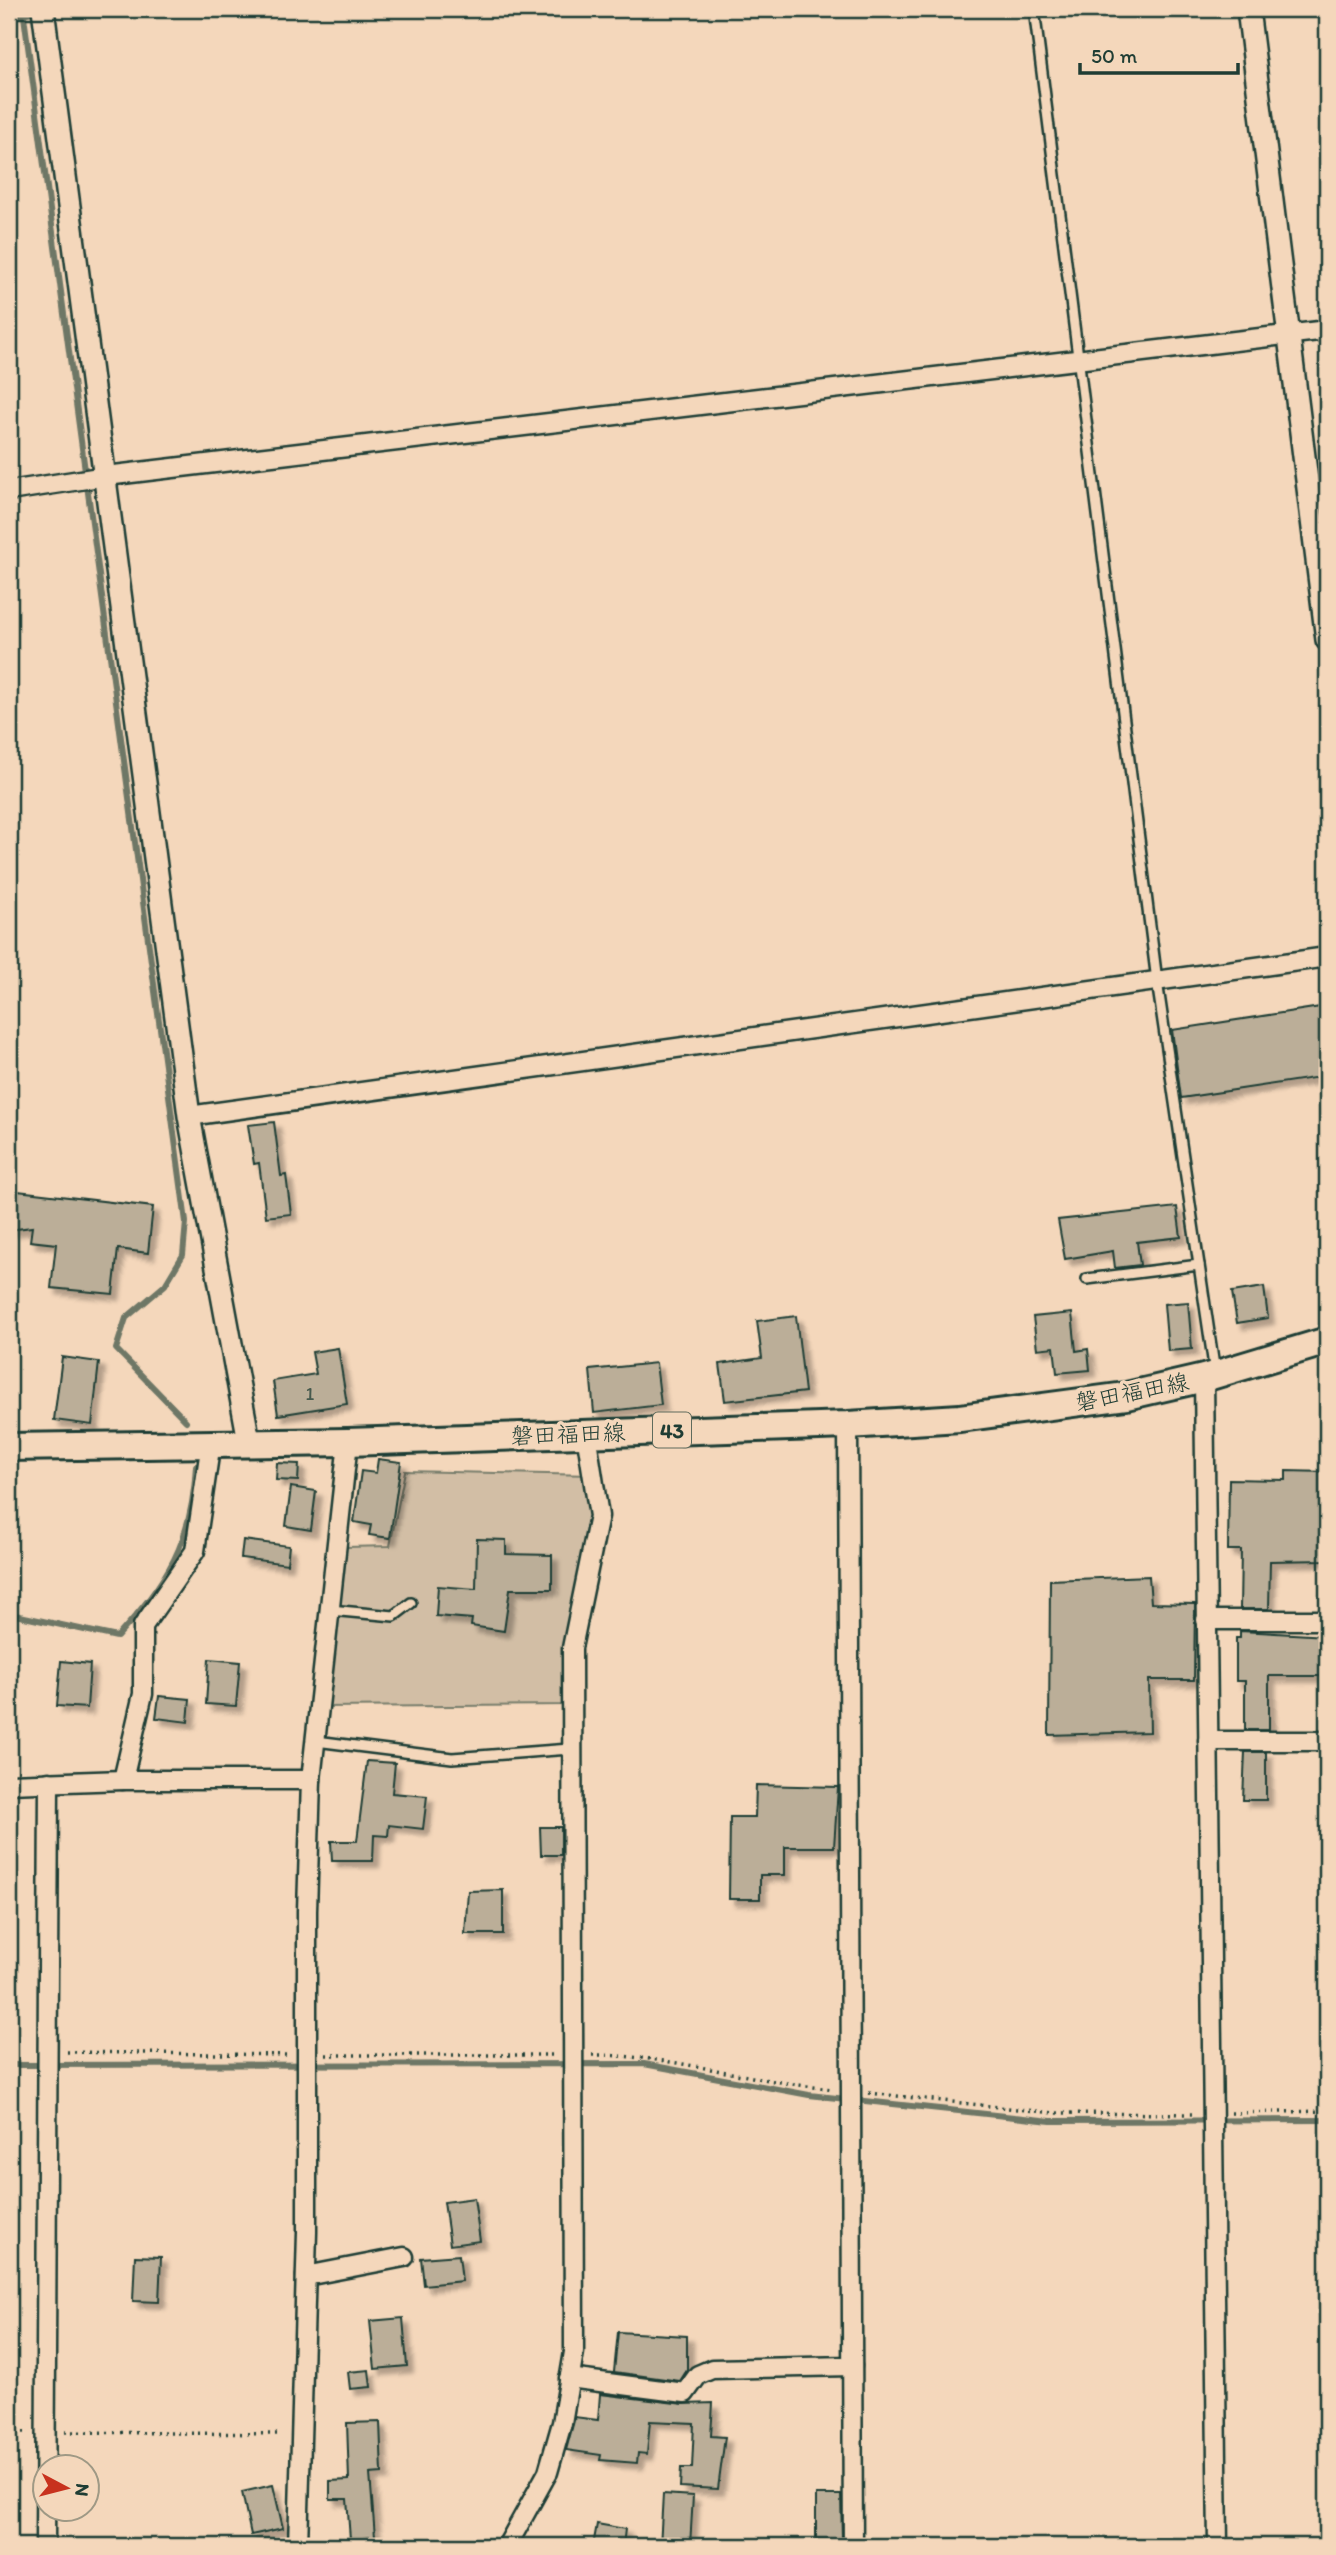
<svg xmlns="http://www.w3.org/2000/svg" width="1336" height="2555" font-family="Itim,'Klee One',sans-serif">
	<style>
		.green { fill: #d2bea5; stroke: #787e6c; stroke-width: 2 }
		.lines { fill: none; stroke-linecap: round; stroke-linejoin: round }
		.stream { stroke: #6e7766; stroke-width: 6 }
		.building { fill: #bbae98; stroke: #1f3d34; stroke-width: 2; filter: url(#shadow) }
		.service-casing { stroke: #1f3d34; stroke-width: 14 }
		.minor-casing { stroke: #1f3d34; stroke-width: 23 }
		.tertiary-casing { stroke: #1f3d34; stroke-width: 26 }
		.primary-casing { stroke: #1f3d34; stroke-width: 32 }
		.path { stroke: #1f3d34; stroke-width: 3.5; stroke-dasharray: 2 5; stroke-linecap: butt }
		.service { stroke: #f4d7bb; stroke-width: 9 }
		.minor { stroke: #f4d7bb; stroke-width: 18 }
		.tertiary { stroke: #f4d7bb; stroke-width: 21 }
		.primary { stroke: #f4d7bb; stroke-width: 26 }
		.labels { text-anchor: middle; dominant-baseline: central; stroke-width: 7; stroke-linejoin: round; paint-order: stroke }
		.number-label { font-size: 19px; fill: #46594d }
		.shield { fill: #f4d7bb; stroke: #5f6b5c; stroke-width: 2 }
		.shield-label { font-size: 21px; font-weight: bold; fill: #1f3d34 }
		.street-label { font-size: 23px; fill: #1f3d34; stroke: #f4d7bb }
	</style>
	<defs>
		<filter id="shadow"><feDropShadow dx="6" dy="6" stdDeviation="2" flood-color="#0004"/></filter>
	</defs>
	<rect width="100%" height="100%" fill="#f4d7bb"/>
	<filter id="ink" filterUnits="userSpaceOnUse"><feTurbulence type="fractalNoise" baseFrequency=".0143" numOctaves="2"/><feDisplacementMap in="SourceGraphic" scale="14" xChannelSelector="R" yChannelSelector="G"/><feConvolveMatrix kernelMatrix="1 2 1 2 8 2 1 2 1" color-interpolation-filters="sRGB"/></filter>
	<g filter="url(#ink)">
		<polygon class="green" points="405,1471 593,1475 596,1533 571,1705 320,1707 346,1547 390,1546"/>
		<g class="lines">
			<g class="stream">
				<polyline points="23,9 186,1222 183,1255 165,1285 126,1318 116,1349 186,1421"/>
				<polyline points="9,17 41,10"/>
				<path d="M9,1618L15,1615L117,1637C168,1580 192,1544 196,1466"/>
				<polyline points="9,2065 644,2064 809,2095 1051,2121 1327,2120"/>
			</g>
		</g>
		<g class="building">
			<polygon points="1327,1006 1327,1076 1181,1098 1172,1030"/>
			<polygon points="274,1122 281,1176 286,1175 291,1214 266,1217 259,1163 254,1164 248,1125"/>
			<polygon points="9,1190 153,1207 148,1253 118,1249 113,1294 51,1288 56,1244 30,1241 32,1227 9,1230"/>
			<polygon points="1177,1207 1181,1237 1137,1242 1140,1265 1115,1268 1113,1251 1065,1259 1058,1220"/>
			<polygon points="1264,1287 1268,1318 1237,1323 1232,1292"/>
			<polygon points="1188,1302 1192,1349 1168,1351 1164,1304"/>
			<polygon points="1072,1313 1076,1351 1088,1349 1090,1370 1057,1373 1054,1347 1037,1349 1033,1317"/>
			<polygon points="796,1316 805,1392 725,1401 720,1364 762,1358 757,1321"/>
			<polygon points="338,1348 347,1404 278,1415 273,1381 316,1374 312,1352"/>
			<polygon points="62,1357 99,1362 92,1425 54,1420"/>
			<polygon points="656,1363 661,1405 594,1413 590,1370"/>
			<polygon points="378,1459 401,1462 390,1538 369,1535 371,1525 354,1522 361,1471 376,1473"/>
			<polygon points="277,1463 299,1464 298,1481 276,1480"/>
			<polygon points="1286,1471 1327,1472 1327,1560 1270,1561 1269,1609 1240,1609 1241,1550 1228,1550 1229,1479 1286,1480"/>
			<polygon points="291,1487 316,1491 311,1530 286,1526"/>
			<polygon points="477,1539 506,1540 506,1554 552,1555 552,1589 510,1589 504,1631 471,1626 472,1619 436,1616 438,1586 476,1589"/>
			<polygon points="243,1540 289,1546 287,1564 241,1558"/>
			<polygon points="1149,1576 1151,1603 1195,1604 1194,1680 1149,1680 1150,1732 1049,1735 1050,1580"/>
			<polygon points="1240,1631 1327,1636 1327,1676 1269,1676 1269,1730 1245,1730 1245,1681 1236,1681 1236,1638 1240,1638"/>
			<polygon points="209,1659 240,1662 236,1706 206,1704"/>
			<polygon points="61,1661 90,1664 87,1708 57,1706"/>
			<polygon points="159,1696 190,1699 188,1722 156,1718"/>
			<polygon points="1245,1752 1266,1752 1266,1800 1243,1800"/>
			<polygon points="367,1761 395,1763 392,1793 427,1796 423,1829 389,1825 388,1836 374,1835 373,1861 332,1861 331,1841 357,1841"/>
			<polygon points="756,1785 838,1787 834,1847 785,1847 785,1875 760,1875 760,1899 729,1899 730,1817 755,1817"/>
			<polygon points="540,1827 561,1827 561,1855 541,1855"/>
			<polygon points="503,1890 503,1934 465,1934 468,1891"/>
			<polygon points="474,2198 480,2241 450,2245 444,2202"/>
			<polygon points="459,2255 462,2281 424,2285 421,2258"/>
			<polygon points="135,2256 161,2257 159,2302 133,2301"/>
			<polygon points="403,2318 407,2366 375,2369 370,2321"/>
			<polygon points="618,2332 687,2336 687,2370 680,2381 614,2372"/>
			<polygon points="369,2370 371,2387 350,2389 348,2372"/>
			<polygon points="600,2394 684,2404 713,2403 711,2436 725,2437 718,2489 680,2487 681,2468 692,2468 694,2423 650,2421 647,2454 638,2453 637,2463 600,2460 601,2455 566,2450 575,2417 598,2420"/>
			<polygon points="380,2422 382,2473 370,2474 375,2537 350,2539 347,2499 330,2499 330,2481 349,2480 347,2423"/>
			<polygon points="273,2485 283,2528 251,2535 242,2492"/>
			<polygon points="663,2494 693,2496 690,2546 660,2546"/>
			<polygon points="816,2495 841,2495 842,2539 816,2539"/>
			<polygon points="597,2524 625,2529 623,2546 593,2546"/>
		</g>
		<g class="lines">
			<defs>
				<g id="service">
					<polyline points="1034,9 1157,981 1215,1373"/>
					<polyline points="1087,1279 1199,1265"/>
					<polyline points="330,1610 394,1616 411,1603"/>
					<polyline points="316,1741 452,1758 570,1749"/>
				</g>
				<g id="minor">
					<polyline points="9,491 106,476 1327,330"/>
					<polyline points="189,1116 1327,957"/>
					<polyline points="1204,1378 1218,2546"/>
					<polyline points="848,1425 853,2546"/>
					<polyline points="1206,1620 1327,1620"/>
					<polyline points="1208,1741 1327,1741"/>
					<polyline points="123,1780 143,1694 143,1626 195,1551 211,1442"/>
					<polyline points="9,1784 123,1780 311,1780"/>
					<polyline points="306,2276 404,2257"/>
					<polyline points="569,2378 685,2393 698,2375 712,2369 852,2366"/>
					<polyline points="45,2546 49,1782"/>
					<polyline points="298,2546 307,2232 307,1911 311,1780 348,1442"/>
					<polyline points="507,2546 548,2472 562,2423 574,2352 572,1648 599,1516 586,1433"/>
				</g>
				<g id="tertiary">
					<polyline points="43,9 189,1116 249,1441"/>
					<polyline points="1248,9 1327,640"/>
				</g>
				<polyline id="primary" points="9,1447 348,1442 848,1425 960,1418 1126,1396 1204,1378 1327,1341"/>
			</defs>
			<use href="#service" class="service-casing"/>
			<use href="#minor" class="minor-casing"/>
			<use href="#tertiary" class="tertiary-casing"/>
			<use href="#primary" class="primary-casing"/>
			<g class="path">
				<polyline points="67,2052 290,2055"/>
				<polyline points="326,2055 556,2055"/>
				<path d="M592,2055C673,2055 752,2082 833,2089"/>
				<polyline points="869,2093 1054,2113 1196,2114"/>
				<polyline points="1231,2113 1327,2111"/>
				<polyline points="9,2432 26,2432"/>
				<polyline points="65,2432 281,2434"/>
			</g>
			<use href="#service" class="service"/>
			<use href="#minor" class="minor"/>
			<use href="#tertiary" class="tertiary"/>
			<use href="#primary" class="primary"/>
		</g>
	</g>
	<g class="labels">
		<g class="number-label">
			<text x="310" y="1393">1</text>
		</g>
		<rect class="shield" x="653" y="1412.5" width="38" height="35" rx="5"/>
		<g class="shield-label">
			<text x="672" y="1430">43</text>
		</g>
		<g class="street-label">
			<text transform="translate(1132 1392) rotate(-11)">磐田福田線</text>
			<text transform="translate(568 1434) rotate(-2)">磐田福田線</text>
		</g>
	</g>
	<rect width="1336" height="2555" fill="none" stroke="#f4d7bb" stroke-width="35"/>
	<rect x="18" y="18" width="1301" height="2520" fill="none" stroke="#1f3d34" stroke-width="2.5" filter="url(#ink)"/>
	<g transform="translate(66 2488) rotate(97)"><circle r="33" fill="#f4d7bb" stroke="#9f9985" stroke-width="2"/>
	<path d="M0-5L12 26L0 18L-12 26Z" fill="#c8321e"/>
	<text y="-10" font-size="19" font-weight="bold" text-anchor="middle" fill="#1f3d34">N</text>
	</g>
	<path d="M1080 63v10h158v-10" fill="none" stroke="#1f3d34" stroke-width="3.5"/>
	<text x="1091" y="63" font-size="21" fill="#1f3d34" stroke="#f4d7bb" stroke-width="5" paint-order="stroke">50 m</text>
</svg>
